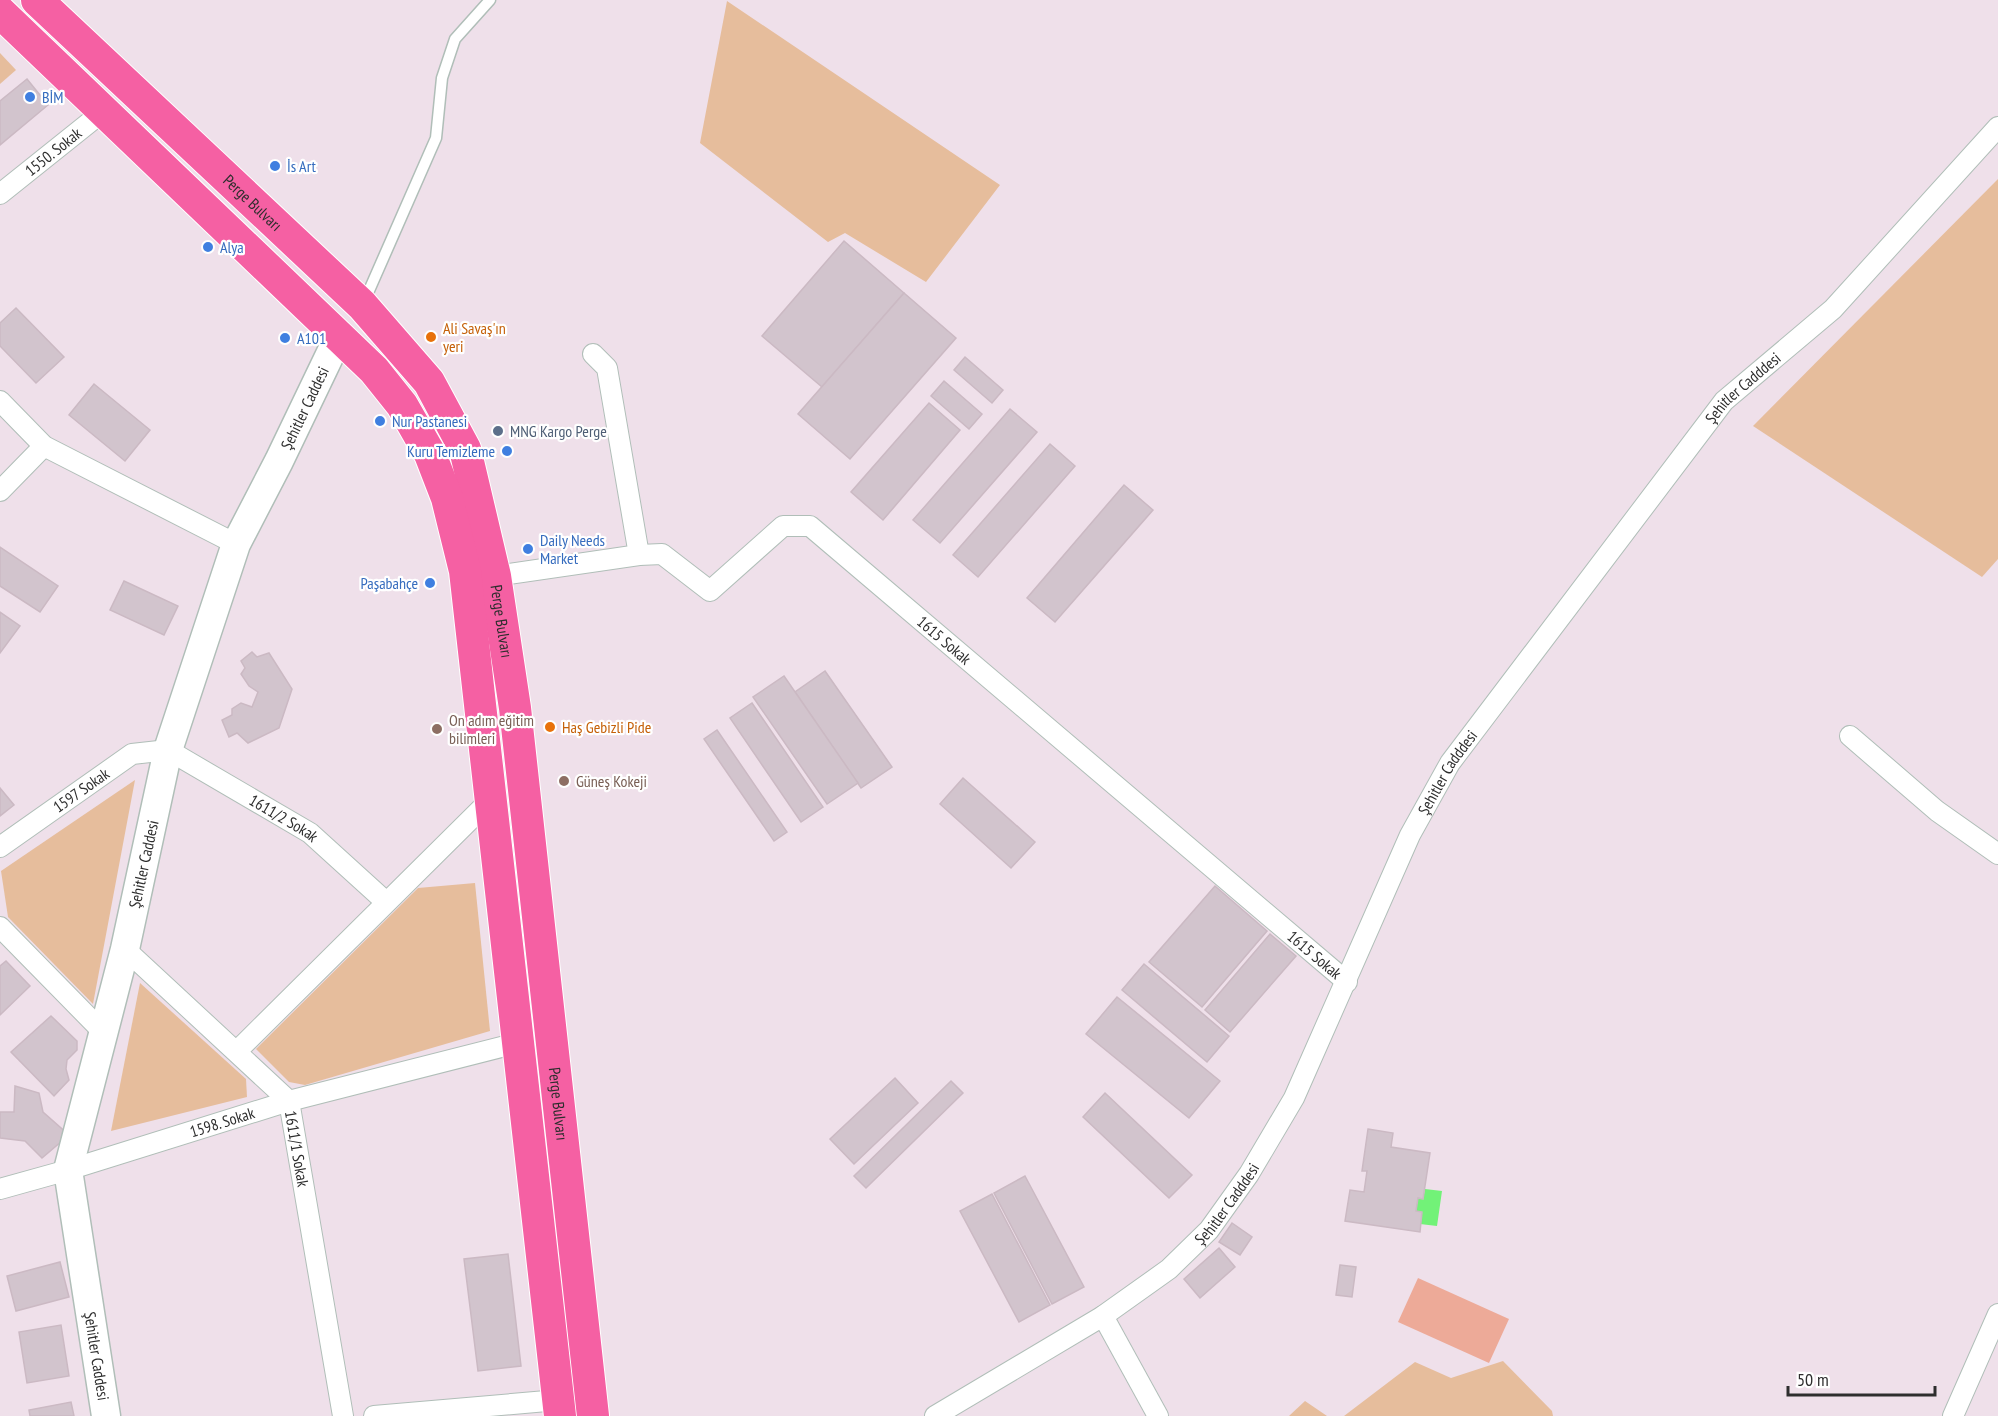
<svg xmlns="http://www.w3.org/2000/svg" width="1998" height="1416" font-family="'PT Sans Narrow',sans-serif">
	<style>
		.green { fill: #e6bd9c }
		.pitch { fill: #edaa98 }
		.water { fill: #72f278 }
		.building { fill: #d2c4cd; stroke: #cbb9c3; stroke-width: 1.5 }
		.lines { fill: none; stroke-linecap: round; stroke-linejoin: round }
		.lane-casing { stroke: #b0beb8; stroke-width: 13 }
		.street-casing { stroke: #b0beb8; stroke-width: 22 }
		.secondary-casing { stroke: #b0beb8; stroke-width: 31 }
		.primary-casing { stroke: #fff; stroke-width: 34 }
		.lane { stroke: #fff; stroke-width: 10 }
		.street { stroke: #fff; stroke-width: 20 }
		.secondary { stroke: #fff; stroke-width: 28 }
		.primary { stroke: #f560a3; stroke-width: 32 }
		.shop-dot { fill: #3f7fe0; stroke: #fff; stroke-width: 2 }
		.food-dot { fill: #e8710a; stroke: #fff; stroke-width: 2 }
		.service-dot { fill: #5c6f8a; stroke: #fff; stroke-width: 2 }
		.education-dot { fill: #8d6e63; stroke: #fff; stroke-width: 2 }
		.labels { text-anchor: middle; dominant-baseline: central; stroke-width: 4.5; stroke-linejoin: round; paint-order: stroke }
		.shop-label { font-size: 16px; fill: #366cbe; stroke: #fff; text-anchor: start }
		.street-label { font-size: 16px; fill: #2e2e2e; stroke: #fff }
		.food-label { font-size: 16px; fill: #c56008; stroke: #fff; text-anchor: start }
		.service-label { font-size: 16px; fill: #4e5e75; stroke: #fff; text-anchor: start }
		.education-label { font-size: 16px; fill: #785e54; stroke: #fff; text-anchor: start }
	</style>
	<rect width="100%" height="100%" fill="#efe0ea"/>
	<g class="green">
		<polygon points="727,1 1000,185 926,282 845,233 828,242 700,143"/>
		<polygon points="0,53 16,70 0,84"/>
		<polygon points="1998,179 1998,559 1982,577 1753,426"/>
		<polygon points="135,780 93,1004 8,917 1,871"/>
		<polygon points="475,883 490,1031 305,1085 289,1082 256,1049 418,888"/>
		<polygon points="140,983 246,1079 247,1097 111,1131"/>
		<polygon points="1503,1361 1552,1411 1553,1416 1344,1416 1415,1362 1451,1378"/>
		<polygon points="1305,1401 1327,1416 1289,1416"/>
	</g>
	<polygon class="pitch" points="1418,1278 1509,1319 1489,1363 1398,1322"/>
	<polygon class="water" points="1425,1189 1442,1191 1437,1226 1420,1224 1422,1212 1416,1211 1418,1198 1423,1199"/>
	<g class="building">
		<polygon points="27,79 48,105 0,145 0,101"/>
		<polygon points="844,241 904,293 822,387 762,336"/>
		<polygon points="904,293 956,338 850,459 798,414"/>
		<polygon points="16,308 64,357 36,383 0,346 0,323"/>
		<polygon points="965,357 1003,390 992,403 954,370"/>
		<polygon points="944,381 982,414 969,429 931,396"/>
		<polygon points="94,384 150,430 125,461 69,415"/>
		<polygon points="929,403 960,430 883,520 851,492"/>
		<polygon points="1010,409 1037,432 940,543 913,520"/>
		<polygon points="1050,444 1075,466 978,577 953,555"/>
		<polygon points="1124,485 1153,510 1055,622 1027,598"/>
		<polygon points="0,547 58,586 40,612 0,586"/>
		<polygon points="124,581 178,606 164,635 110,610"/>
		<polygon points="0,612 20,626 0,653"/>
		<polygon points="252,652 257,657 269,653 292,689 279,728 248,743 237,733 229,737 222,720 232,715 232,709 241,703 252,707 258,692 249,686 241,674 245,668 241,661"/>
		<polygon points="825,671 892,767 861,788 795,692"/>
		<polygon points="784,676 858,783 827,804 753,697"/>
		<polygon points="752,703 823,807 801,822 730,718"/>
		<polygon points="717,730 787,832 774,841 704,739"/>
		<polygon points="963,778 1035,842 1011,868 940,804"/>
		<polygon points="0,788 14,805 0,816"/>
		<polygon points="1215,886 1267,931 1202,1007 1149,962"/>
		<polygon points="1270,934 1296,956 1230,1032 1205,1010"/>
		<polygon points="6,961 30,986 0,1015 0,966"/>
		<polygon points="1144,964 1229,1036 1207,1062 1122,990"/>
		<polygon points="1117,997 1220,1081 1189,1118 1086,1034"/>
		<polygon points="51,1016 77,1041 77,1050 67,1060 66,1069 69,1080 54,1096 11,1052"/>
		<polygon points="895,1078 918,1103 854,1164 830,1139"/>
		<polygon points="951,1081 963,1093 866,1188 854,1176"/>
		<polygon points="15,1086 39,1093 43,1112 69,1135 42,1158 25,1141 0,1138 0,1112 14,1112"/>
		<polygon points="1105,1093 1192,1175 1169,1198 1083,1117"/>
		<polygon points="1368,1129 1393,1133 1391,1147 1430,1153 1423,1199 1418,1198 1416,1211 1422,1212 1420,1232 1345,1221 1350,1190 1364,1192 1367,1171 1362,1171"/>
		<polygon points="1025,1176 1084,1287 1052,1304 994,1193"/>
		<polygon points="992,1194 1050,1305 1019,1322 960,1211"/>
		<polygon points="1232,1223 1252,1237 1240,1255 1219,1242"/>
		<polygon points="1219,1248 1235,1267 1200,1298 1184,1279"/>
		<polygon points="508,1254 521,1366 478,1371 464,1259"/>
		<polygon points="60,1262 69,1297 16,1311 7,1276"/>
		<polygon points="1340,1265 1356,1267 1352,1297 1336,1295"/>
		<polygon points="61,1325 69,1376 27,1383 19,1332"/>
		<polygon points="71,1402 74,1416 30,1416 29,1410"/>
	</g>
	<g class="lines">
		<defs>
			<polyline id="lane" points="364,302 436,138 442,78 455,39 490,0"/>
			<g id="street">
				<path id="s1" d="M0,194L105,110"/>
				<polyline points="593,354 607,368 639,555"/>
				<polyline points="0,401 44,446 236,544"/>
				<polyline points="0,491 44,446"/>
				<path id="s2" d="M495,576L639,555L662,554L710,591L783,526H810L1347,982"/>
				<polyline points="1850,736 1937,811 1998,854"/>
				<path id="s3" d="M0,847L132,754L168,750L310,833L386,902"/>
				<polyline points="0,927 104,1033"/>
				<path id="s4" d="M125,949L289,1101L343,1416"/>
				<polyline points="237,1051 489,801"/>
				<path id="s5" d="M0,1189L68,1170L289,1101L517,1043"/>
				<polyline points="1103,1316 1158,1416"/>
				<polyline points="374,1416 558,1400"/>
				<path id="s6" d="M935,1416L1103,1316L1169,1269L1209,1230L1249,1174L1294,1098L1410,835L1450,763L1724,401L1833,309L1998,127"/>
				<polyline points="1953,1416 1998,1314"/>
			</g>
			<g id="secondary">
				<path id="s7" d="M106,1416L68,1170L125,949L168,750L236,544L279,461L339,336"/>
			</g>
			<g id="primary">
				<path id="s8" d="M37,0L362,305L429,382L465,449L495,576L515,708L593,1416"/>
				<polyline points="0,12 374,370 402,405 430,454 447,498 465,571 560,1416"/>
			</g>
		</defs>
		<use href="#lane" class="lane-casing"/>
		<use href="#street" class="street-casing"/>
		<use href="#secondary" class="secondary-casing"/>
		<use href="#primary" class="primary-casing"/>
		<use href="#lane" class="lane"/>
		<use href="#street" class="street"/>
		<use href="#secondary" class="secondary"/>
		<use href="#primary" class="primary"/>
	</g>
	<g class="shop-dot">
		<circle cx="30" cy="97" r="6"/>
		<circle cx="275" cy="166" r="6"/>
		<circle cx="208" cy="247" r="6"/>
		<circle cx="285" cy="338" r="6"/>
		<circle cx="380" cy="421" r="6"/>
		<circle cx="507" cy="451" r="6"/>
		<circle cx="528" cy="549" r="6"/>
		<circle cx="430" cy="583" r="6"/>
	</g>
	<g class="food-dot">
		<circle cx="431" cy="337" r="6"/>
		<circle cx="550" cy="727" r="6"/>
	</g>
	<circle class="service-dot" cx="498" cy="431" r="6"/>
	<g class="education-dot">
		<circle cx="437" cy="729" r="6"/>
		<circle cx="564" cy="781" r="6"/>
	</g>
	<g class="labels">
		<g class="shop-label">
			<text x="42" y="97">BİM</text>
			<text x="287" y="166">İs Art</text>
			<text x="220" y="247">Alya</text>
			<text x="297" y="338">A101</text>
			<text x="392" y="421">Nur Pastanesi</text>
			<text x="495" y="451" text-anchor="end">Kuru Temizleme</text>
			<text x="540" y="540">Daily Needs<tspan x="540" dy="18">Market</tspan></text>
			<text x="418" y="583" text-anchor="end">Paşabahçe</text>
		</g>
		<g class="street-label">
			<text stroke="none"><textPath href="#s1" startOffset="68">1550. Sokak</textPath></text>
			<text stroke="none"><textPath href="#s8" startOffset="296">Perge Bulvarı</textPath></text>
			<text stroke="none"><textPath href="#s6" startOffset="1336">Şehitler Cadddesi</textPath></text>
			<text stroke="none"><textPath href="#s7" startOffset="1050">Şehitler Caddesi</textPath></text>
			<text stroke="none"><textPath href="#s8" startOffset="800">Perge Bulvarı</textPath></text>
			<text stroke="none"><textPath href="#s2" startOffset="530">1615 Sokak</textPath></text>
			<text stroke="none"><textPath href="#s6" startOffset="850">Şehitler Cadddesi</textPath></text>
			<text stroke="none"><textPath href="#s3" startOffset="99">1597 Sokak</textPath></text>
			<text stroke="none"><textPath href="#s3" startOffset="332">1611/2 Sokak</textPath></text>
			<text stroke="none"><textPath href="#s7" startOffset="564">Şehitler Caddesi</textPath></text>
			<text stroke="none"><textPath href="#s2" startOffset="1016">1615 Sokak</textPath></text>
			<text stroke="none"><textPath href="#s8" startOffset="1286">Perge Bulvarı</textPath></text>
			<text stroke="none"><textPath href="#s5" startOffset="232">1598. Sokak</textPath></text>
			<text stroke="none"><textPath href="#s4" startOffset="272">1611/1 Sokak</textPath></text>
			<text stroke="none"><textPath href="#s6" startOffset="364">Şehitler Cadddesi</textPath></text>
			<text transform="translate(97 1356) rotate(81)">Şehitler Caddesi</text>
		</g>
		<g class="food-label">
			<text x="443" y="328">Ali Savaş'ın<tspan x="443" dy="18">yeri</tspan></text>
			<text x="562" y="727">Haş Gebizli Pide</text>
		</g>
		<g class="service-label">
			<text x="510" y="431">MNG Kargo Perge</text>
		</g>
		<g class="education-label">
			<text x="449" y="720">On adım eğitim<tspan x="449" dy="18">bilimleri</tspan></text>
			<text x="576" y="781">Güneş Kokeji</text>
		</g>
	</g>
	<path d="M1788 1386v9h147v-9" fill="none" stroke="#2e2e2e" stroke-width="3"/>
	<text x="1797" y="1386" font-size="18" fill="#2e2e2e" stroke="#ffffff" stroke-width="4.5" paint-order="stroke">50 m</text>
</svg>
